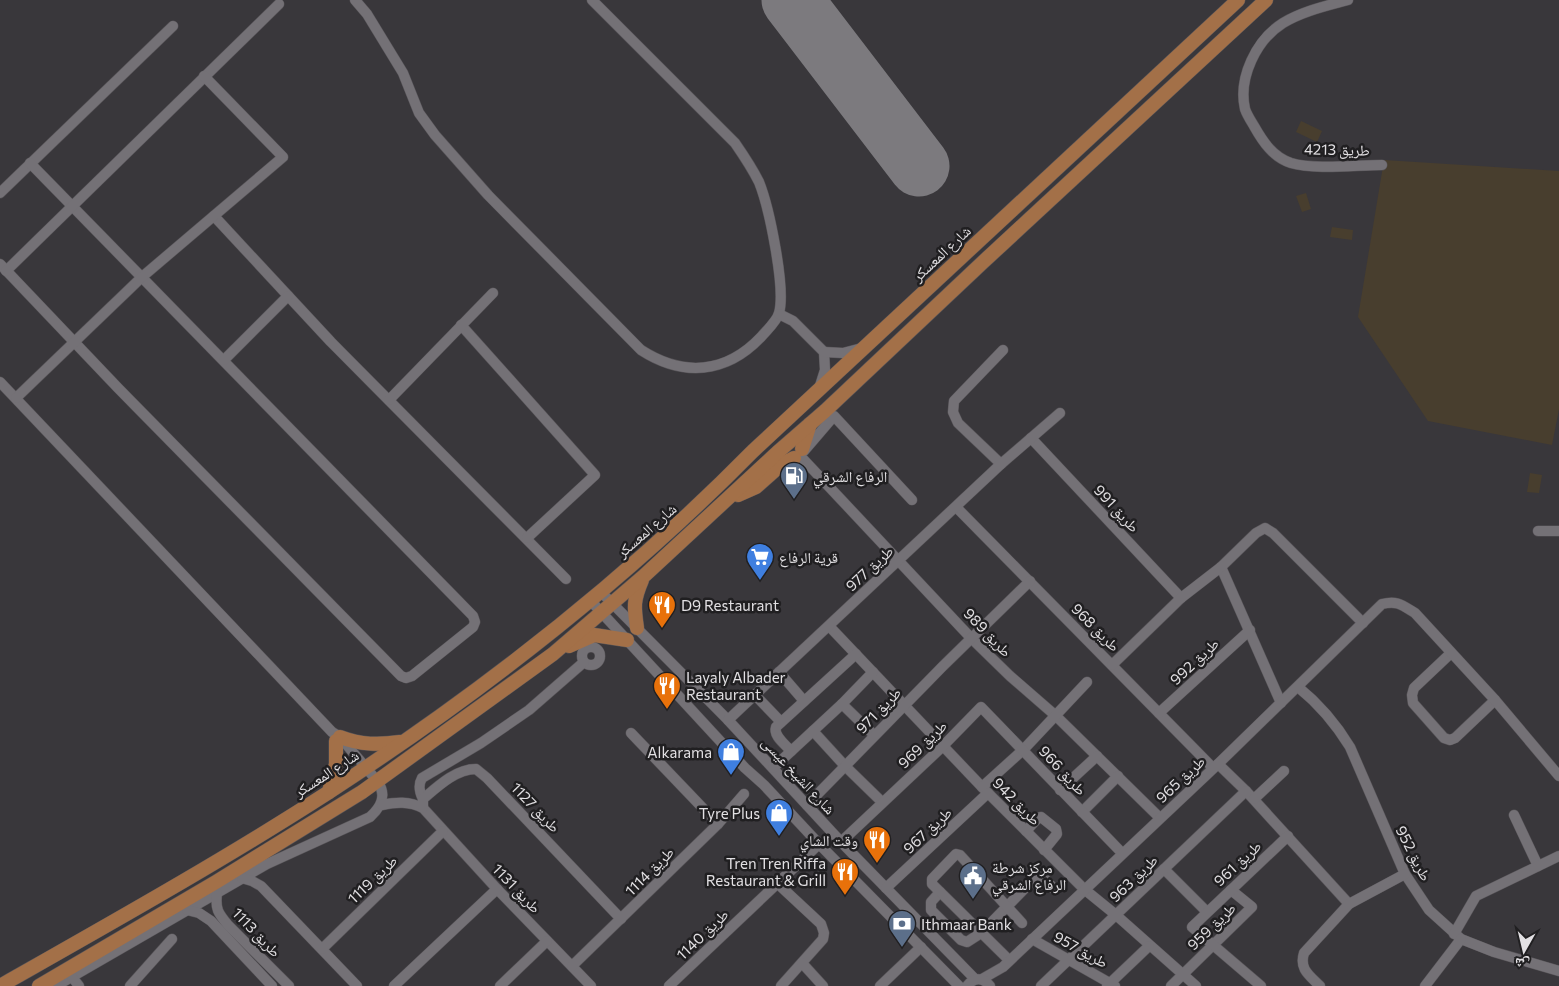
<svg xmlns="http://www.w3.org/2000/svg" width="1559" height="986" font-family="Commissioner,'Noto Naskh Arabic',sans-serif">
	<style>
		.industrial { fill: #483e2e }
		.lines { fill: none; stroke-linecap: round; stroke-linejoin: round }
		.runway { stroke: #7c7a7e; stroke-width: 61 }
		.minor-casing { stroke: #575458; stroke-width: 11 }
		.major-casing { stroke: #575458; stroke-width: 15 }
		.minor { stroke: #747176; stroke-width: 10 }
		.major { stroke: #a37048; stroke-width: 14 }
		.labels { text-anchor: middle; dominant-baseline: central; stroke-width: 5; stroke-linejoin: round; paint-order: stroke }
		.street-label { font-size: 15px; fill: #e2e0e3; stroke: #201f21 }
		.poi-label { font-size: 15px; fill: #e2e0e3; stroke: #201f21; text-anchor: start }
	</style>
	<rect width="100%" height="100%" fill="#39373b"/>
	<g class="industrial">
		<polygon points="1301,121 1322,131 1317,142 1296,132"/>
		<polygon points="1384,160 1559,171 1559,409 1552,445 1428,421 1358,317"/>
		<polygon points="1306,193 1311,209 1302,212 1296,196"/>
		<polygon points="1332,227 1353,230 1352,240 1330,237"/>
		<polygon points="1530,473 1542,475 1539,493 1527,492"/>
	</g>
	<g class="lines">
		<polyline class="runway" points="792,0 919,166"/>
		<defs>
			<g id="minor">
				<path d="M355,0L367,14L403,73L419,113L435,135L488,195L641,350C683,377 726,374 761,337C767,330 777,321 779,313C786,288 769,207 759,182C752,168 744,156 735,143L592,0"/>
				<path d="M1348,0C1326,6 1303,11 1283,23C1256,40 1238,78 1245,109C1247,115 1251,121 1254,126C1263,142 1273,157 1291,163C1314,170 1357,165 1382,165"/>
				<polyline points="0,193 173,26"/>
				<polyline points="214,216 331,342 566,579"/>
				<polyline points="0,264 118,388 401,676 406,678 412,676 473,627 475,622 473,616 30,163"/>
				<polyline points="6,271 279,4"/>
				<polyline points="779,314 793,321 824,352 825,370 819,389"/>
				<polyline points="461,325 595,475 527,538"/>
				<polyline points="824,352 843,353 862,348"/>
				<polyline points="224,360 288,296"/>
				<path d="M0,382L332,732L340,737L378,782C387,796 381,807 370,817L267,864L56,986"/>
				<polyline points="16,398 142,277 283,157 204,76"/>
				<polyline points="389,400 493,293"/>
				<polyline points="1031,438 1181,598"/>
				<polyline points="804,451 834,416 912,500"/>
				<polyline points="803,459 971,638 1010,676 1056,716 1160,818"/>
				<polyline points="1001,464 958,423 953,412 954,401 1003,350"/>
				<polyline points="956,507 1213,768"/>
				<polyline points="1538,531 1559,531"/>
				<polyline points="1221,567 1281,703"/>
				<polyline points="600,591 728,720 841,842 975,979"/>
				<polyline points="590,600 745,768 764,785 819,844 959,986"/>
				<polyline points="829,626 982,787 1084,889 1116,915 1196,986"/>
				<circle cx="591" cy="656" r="9"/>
				<polyline points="1451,653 1414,688 1412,695 1413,703 1444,738 1450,740 1455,738 1495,700"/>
				<polyline points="1112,665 1181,598 1221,567 1256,533 1265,528 1273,533 1363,623"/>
				<polyline points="779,672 804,701"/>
				<path d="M1298,687C1319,704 1336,724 1350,747L1405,874L1429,910L1461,939L1494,952L1559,971"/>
				<polyline points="755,695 781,722"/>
				<polyline points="842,704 874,735"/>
				<polyline points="1159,713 1250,630"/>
				<polyline points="728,720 1001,464 1060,413"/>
				<polyline points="813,731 845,766 882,802"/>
				<polyline points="631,733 718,824"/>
				<path d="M791,751C785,744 773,736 776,727L856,654"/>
				<polyline points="1218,764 1246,791 1349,904"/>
				<polyline points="773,768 842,704 873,672"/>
				<polyline points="982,787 1024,749 1087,682"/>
				<polyline points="1060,790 1097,756"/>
				<path d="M423,799C419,791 418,785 422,778L481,743L529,710L584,662"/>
				<polyline points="1254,799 1284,771"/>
				<path d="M382,805C396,802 409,801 423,808L497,889L591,986"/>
				<polyline points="807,805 943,666 1030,581"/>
				<path d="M423,808V799C438,786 456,769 476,769L487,778L621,919"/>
				<polyline points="1082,812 1118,776"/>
				<polyline points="1514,815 1538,866"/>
				<polyline points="1026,831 1038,818 1041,817 1056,829 1057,834 1044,850"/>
				<polyline points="841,842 943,746 981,707 1122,853"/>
				<polyline points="1164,869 1207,912"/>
				<polyline points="242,878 252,881 261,886 357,986"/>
				<polyline points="777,883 821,924 824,933 823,939 781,986"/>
				<polyline points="886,888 988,793"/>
				<polyline points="940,892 931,902 931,910 961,940 967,942 981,933 1037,876 1042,876 1054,889"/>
				<path d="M217,893C215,909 218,913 228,925L289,986"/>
				<polyline points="187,910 199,913 211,921 272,986"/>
				<polyline points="1454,934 1476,896 1559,856"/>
				<polyline points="1032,939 1115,986"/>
				<polyline points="322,949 443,831"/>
				<polyline points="1009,960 932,884 932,879 956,854 960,855 1022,923"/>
				<polyline points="802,963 823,986"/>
				<polyline points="572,966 718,824 744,794"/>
				<polyline points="72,977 79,986"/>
				<path d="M982,979L1003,967L1218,764L1382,604C1397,600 1402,605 1415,613L1495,700L1559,776"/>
				<polyline points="130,986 172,939"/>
				<polyline points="394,986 497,889"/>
				<polyline points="500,986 547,941"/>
				<polyline points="669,986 819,844"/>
				<polyline points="880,986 921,947"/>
				<path d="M967,986C974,977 983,977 990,986"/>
				<polyline points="1041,986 1246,791"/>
				<polyline points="1107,986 1149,946"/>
				<polyline points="1171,986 1252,907 1231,890"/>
				<polyline points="1261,986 1192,927 1288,836"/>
				<path d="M1320,986C1309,975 1299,969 1304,953L1349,904L1405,874"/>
				<polyline points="1425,986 1461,939"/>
			</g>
			<g id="major">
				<polyline points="802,449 810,424"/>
				<polyline points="738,495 756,487 782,464 794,458"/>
				<path d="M637,628C634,607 633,601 642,580"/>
				<polyline points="569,646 594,635 627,640"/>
				<path d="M340,737C361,745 379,745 400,742"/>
				<polyline points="329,792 336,764 336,741"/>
				<path d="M0,986C111,923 222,861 329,792C481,693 626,580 753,451L1238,0"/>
				<polyline points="39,986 216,882 362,792 553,654 645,575 779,451 825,411 982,263 1266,0"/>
			</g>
		</defs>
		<use href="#minor" class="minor-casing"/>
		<use href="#major" class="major-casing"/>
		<use href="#minor" class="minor"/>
		<use href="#major" class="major"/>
	</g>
	<defs>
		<symbol id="fuel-pin" viewBox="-11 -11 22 30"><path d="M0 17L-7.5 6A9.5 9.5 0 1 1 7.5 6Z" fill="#5c6f8a" stroke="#201f21"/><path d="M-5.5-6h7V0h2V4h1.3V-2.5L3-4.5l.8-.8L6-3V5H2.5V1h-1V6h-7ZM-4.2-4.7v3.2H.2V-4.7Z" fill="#fff"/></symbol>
		<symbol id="supermarket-pin" viewBox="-11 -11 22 30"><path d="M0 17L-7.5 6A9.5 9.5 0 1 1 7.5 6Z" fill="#3f7fe0" stroke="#201f21"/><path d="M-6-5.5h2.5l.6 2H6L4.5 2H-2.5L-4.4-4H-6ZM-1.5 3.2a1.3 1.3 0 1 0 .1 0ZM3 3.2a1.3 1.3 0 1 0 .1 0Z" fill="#fff"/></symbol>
		<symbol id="restaurant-pin" viewBox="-11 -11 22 30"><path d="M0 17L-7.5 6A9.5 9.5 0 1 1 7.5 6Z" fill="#e8710a" stroke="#201f21"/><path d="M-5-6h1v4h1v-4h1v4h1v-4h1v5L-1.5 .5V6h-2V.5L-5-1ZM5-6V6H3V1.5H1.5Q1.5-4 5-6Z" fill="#fff"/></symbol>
		<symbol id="shop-pin" viewBox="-11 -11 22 30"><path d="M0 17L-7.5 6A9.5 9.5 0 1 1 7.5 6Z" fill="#3f7fe0" stroke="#201f21"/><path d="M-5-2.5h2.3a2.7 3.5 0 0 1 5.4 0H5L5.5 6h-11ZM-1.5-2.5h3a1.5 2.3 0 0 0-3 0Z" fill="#fff"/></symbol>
		<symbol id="civic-pin" viewBox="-11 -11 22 30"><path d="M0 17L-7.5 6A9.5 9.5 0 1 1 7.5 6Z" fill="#5c6f8a" stroke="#201f21"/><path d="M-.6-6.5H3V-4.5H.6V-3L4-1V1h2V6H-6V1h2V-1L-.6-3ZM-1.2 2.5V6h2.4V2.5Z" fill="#fff"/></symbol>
		<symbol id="bank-pin" viewBox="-11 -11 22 30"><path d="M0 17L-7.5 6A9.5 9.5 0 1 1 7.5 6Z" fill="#5c6f8a" stroke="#201f21"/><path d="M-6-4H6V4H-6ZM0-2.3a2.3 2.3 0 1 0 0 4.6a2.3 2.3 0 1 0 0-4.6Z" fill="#fff"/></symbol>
	</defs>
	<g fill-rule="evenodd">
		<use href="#fuel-pin" x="778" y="460" width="32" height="43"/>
		<use href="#supermarket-pin" x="744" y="541" width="32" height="43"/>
		<use href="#restaurant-pin" x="646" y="589" width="32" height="43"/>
		<use href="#restaurant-pin" x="651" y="670" width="32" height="43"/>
		<use href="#shop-pin" x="715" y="736" width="32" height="43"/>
		<use href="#shop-pin" x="763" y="797" width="32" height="43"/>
		<use href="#restaurant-pin" x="861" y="824" width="32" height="43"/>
		<use href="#restaurant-pin" x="829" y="856" width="32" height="43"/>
		<use href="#civic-pin" x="957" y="860" width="32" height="43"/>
		<use href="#bank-pin" x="886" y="908" width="32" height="43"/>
	</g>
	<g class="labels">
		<g class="street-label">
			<text transform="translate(1337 149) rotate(1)">طريق 4213</text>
			<text transform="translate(941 253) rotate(-43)">شارع المعسكر</text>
			<text transform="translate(1117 508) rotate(47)">طريق 991</text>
			<text transform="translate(646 530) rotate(-41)">شارع المعسكر</text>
			<text transform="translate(869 568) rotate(-43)">طريق 977</text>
			<text transform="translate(1096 627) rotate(45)">طريق 968</text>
			<text transform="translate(988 632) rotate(46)">طريق 989</text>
			<text transform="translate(1194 661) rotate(-43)">طريق 992</text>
			<text transform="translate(878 710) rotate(-46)">طريق 971</text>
			<text transform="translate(922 744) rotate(-44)">طريق 969</text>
			<text transform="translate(1063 770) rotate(47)">طريق 966</text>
			<text transform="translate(326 773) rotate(-33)">شارع المعسكر</text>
			<text transform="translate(799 775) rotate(47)">شارع الشيخ عيسى</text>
			<text transform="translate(1180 779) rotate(-43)">طريق 965</text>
			<text transform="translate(1017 801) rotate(45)">طريق 942</text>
			<text transform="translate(536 807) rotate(46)">طريق 1127</text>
			<text transform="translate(927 830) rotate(-43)">طريق 967</text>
			<text transform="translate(1414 853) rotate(63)">طريق 952</text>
			<text transform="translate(1237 863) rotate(-43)">طريق 961</text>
			<text transform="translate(649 871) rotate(-45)">طريق 1114</text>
			<text transform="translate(1133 878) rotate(-44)">طريق 963</text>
			<text transform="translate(372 879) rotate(-44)">طريق 1119</text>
			<text transform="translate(517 888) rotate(46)">طريق 1131</text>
			<text transform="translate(1211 926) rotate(-44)">طريق 959</text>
			<text transform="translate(257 932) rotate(46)">طريق 1113</text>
			<text transform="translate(702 934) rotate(-44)">طريق 1140</text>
			<text transform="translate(1081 949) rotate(29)">طريق 957</text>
		</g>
		<g class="poi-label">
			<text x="813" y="476">الرفاع الشرقي</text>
			<text x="779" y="557">قرية الرفاع</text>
			<text x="681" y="605">D9 Restaurant</text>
			<text x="686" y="677">Layaly Albader<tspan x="686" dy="17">Restaurant</tspan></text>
			<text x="712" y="752" text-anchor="end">Alkarama</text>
			<text x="760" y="813" text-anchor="end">Tyre Plus</text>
			<text x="858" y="840" text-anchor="end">وقت الشاي</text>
			<text x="826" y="863" text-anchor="end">Tren Tren Riffa<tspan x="826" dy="17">Restaurant &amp; Grill</tspan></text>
			<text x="992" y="867">مركز شرطة<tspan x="992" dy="17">الرفاع الشرقي</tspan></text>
			<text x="921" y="924">Ithmaar Bank</text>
		</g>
	</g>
	<g transform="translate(1524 951) rotate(188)" stroke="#201f21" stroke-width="4" paint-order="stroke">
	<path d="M0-4L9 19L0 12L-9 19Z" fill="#e2e0e3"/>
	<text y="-8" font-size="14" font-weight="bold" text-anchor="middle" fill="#e2e0e3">ش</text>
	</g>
</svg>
